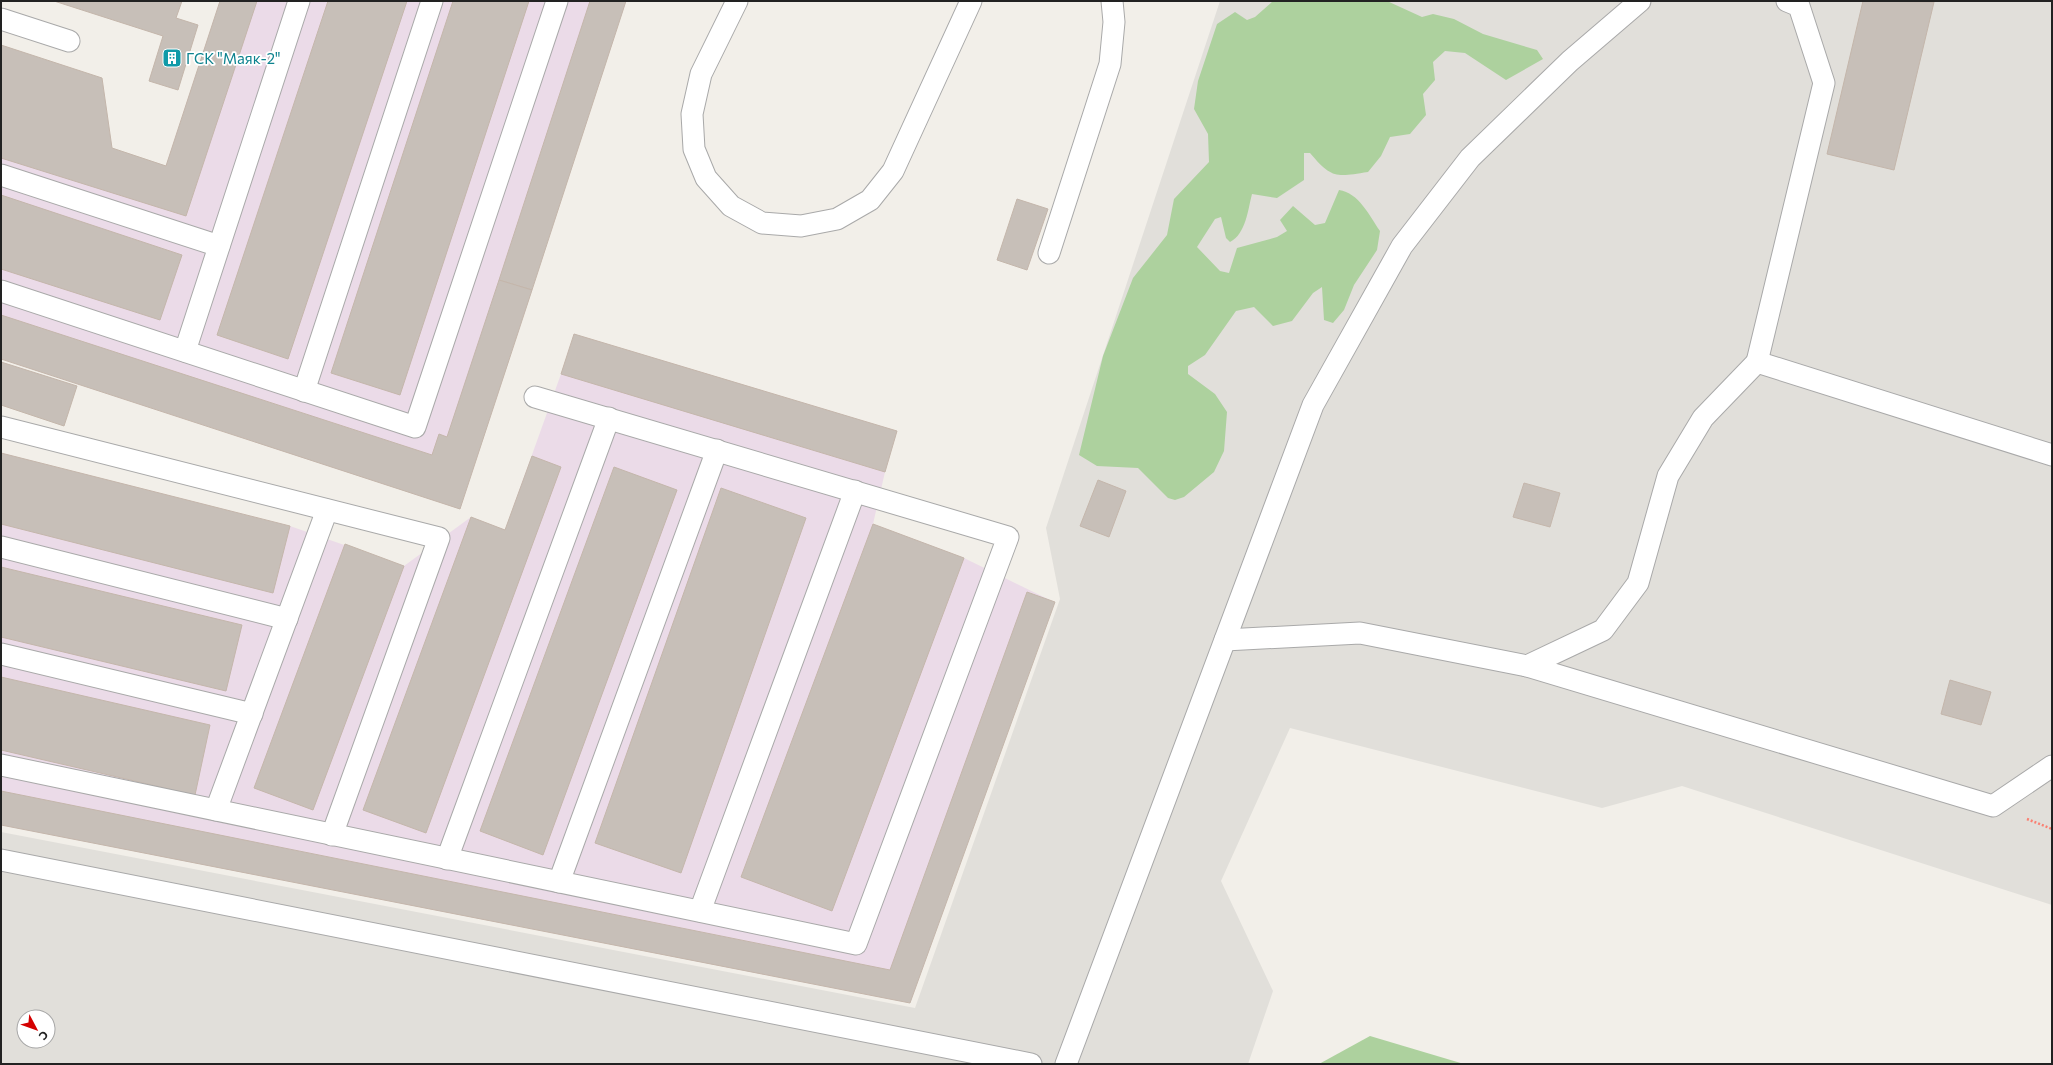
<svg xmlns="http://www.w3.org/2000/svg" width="2053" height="1065" font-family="Commissioner,sans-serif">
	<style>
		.industrial { fill: #ebdbe8 }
		.airport { fill: #e1dfda; fill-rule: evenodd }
		.forest { fill: #add19e }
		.building { fill: #c7bfb8; stroke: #c4b6ab }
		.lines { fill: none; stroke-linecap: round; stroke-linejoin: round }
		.service-casing { stroke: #a9a9a9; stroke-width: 23 }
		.path { stroke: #fa8072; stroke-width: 2.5; stroke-dasharray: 2 2; stroke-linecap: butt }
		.service { stroke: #fff; stroke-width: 21 }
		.labels { text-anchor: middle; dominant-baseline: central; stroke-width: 3.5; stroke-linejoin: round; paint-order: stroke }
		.culture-label { font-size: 15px; fill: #0d838f; stroke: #fff; text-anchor: start }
	</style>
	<rect width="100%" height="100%" fill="#f2efe9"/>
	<g class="industrial">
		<polygon points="220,1 626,1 460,509 1,359 1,113 166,166"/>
		<polygon points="574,334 897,431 885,472 873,524 964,558 1054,602 910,1003 1,825 1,453 290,526 404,566 471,517 505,530 561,374"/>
	</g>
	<path class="airport" d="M1220,1H2052V905L1682,786L1602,808L1290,728L1221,881L1273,991L1248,1064H1V832L915,1008L1060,599L1046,528ZM24,1017H48V1041H24Z"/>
	<g class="forest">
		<path d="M1273,1H1387L1422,17L1433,14L1454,19L1483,34L1537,50L1543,59L1506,80L1465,53L1445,51L1433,62L1435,80L1423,94L1426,115L1410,134L1390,137L1381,156L1368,172C1336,177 1332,179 1310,153H1304V180L1277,198L1252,194C1248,209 1246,234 1230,242L1226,238L1221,217L1215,219L1197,247L1220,271L1229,273L1237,248L1277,237L1287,231L1280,220L1293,206L1315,225L1325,223L1339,190C1359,193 1369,215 1380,231L1377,250L1354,285L1344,310L1333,323L1324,320L1322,287L1313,293L1292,321L1273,326L1254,307L1236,311L1205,355L1188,366V374L1215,394L1227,412L1224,451L1214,472L1184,497L1175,500L1168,498L1138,468L1097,466L1079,455L1103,356L1133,278L1167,235L1174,199L1209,162L1208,134L1194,109L1198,81L1217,24L1235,12L1247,20L1255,17Z"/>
		<polygon points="1370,1036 1464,1064 1319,1064"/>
	</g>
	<g class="building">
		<polygon points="54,1 182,1 176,18 198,25 178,90 149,81 163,36"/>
		<polygon points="220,1 257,1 186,216 1,158 1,45 102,78 112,148 166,166"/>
		<polygon points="328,1 407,1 288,359 217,335"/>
		<polygon points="453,1 529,1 400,395 331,373"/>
		<polygon points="590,1 626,1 532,290 499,280"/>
		<polygon points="1863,1 1934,2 1894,170 1827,154"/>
		<polygon points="1,195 182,255 160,320 1,269"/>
		<polygon points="1017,199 1048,209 1027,270 997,260"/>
		<polygon points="499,280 532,290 460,509 1,359 1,315 432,455 439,434 447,437"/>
		<polygon points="574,334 897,431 885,472 561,374"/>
		<polygon points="1,362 77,386 64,426 1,405"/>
		<polygon points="1,453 290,526 273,593 1,524"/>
		<polygon points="532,456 561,467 426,833 363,810 471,517 505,530"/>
		<polygon points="614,467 677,490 543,855 480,831"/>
		<polygon points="1098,480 1126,491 1109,537 1080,526"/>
		<polygon points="1524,483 1560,493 1550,527 1513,517"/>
		<polygon points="721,488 806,518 681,873 595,843"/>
		<polygon points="873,524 964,558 832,911 741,877"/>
		<polygon points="345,544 404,566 313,810 254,788"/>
		<polygon points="1,567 242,625 226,691 1,637"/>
		<polygon points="1027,592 1055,602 910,1003 1,825 1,791 890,970"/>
		<polygon points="1,677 210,725 195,795 1,750"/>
		<polygon points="1950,680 1991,692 1981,725 1941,714"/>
	</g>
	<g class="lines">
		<defs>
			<g id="service">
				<polyline points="737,1 701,74 692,114 694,149 706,178 731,206 762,223 801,226 837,219 870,200 893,171 971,1"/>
				<polyline points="1,19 69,41"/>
				<polyline points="1,175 219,246"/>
				<polyline points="1049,253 1110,64 1114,22 1112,1"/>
				<polyline points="1,291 415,427 557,1"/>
				<polyline points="185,351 299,1"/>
				<polyline points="1757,362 1824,83 1799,6 1787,1"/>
				<polyline points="304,391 432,1"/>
				<polyline points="1,427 439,538 332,835"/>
				<polyline points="1,547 287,619"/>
				<polyline points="1225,640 1360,633 1527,666 1993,806 2052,766"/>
				<polyline points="1,654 252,714"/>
				<polyline points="1527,666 1603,630 1638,583 1668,476 1703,418 1757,362 2052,455"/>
				<polyline points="1,765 856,944 1008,537 535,397"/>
				<polyline points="216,810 327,510"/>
				<polyline points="447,859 609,418"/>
				<polyline points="1,860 1031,1064"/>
				<polyline points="559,882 717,450"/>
				<polyline points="700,911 855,491"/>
				<polyline points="1066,1064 1313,405 1402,246 1470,158 1570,61 1640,1"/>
			</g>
		</defs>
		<use href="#service" class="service-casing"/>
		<polyline class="path" points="2027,819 2052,829"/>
		<use href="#service" class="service"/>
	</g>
	<defs>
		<symbol id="building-square" viewBox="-11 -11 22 22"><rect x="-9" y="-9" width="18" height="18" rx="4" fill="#0f9aa8" stroke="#fff"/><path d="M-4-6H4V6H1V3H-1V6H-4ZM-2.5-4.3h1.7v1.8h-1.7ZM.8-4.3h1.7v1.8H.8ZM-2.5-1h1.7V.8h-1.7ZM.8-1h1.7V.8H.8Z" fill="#fff"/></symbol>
	</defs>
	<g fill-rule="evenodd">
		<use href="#building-square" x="161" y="47" width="22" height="22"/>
	</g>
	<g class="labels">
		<g class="culture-label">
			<text x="186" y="58">ГСК "Маяк-2"</text>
		</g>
	</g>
	<rect width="2053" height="1065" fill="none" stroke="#222222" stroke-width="4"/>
	<g transform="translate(36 1029) rotate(131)"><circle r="19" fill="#ffffff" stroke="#a7a7a7"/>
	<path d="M0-3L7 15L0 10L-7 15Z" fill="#d40000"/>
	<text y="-6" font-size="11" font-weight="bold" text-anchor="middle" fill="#222222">С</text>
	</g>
</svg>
